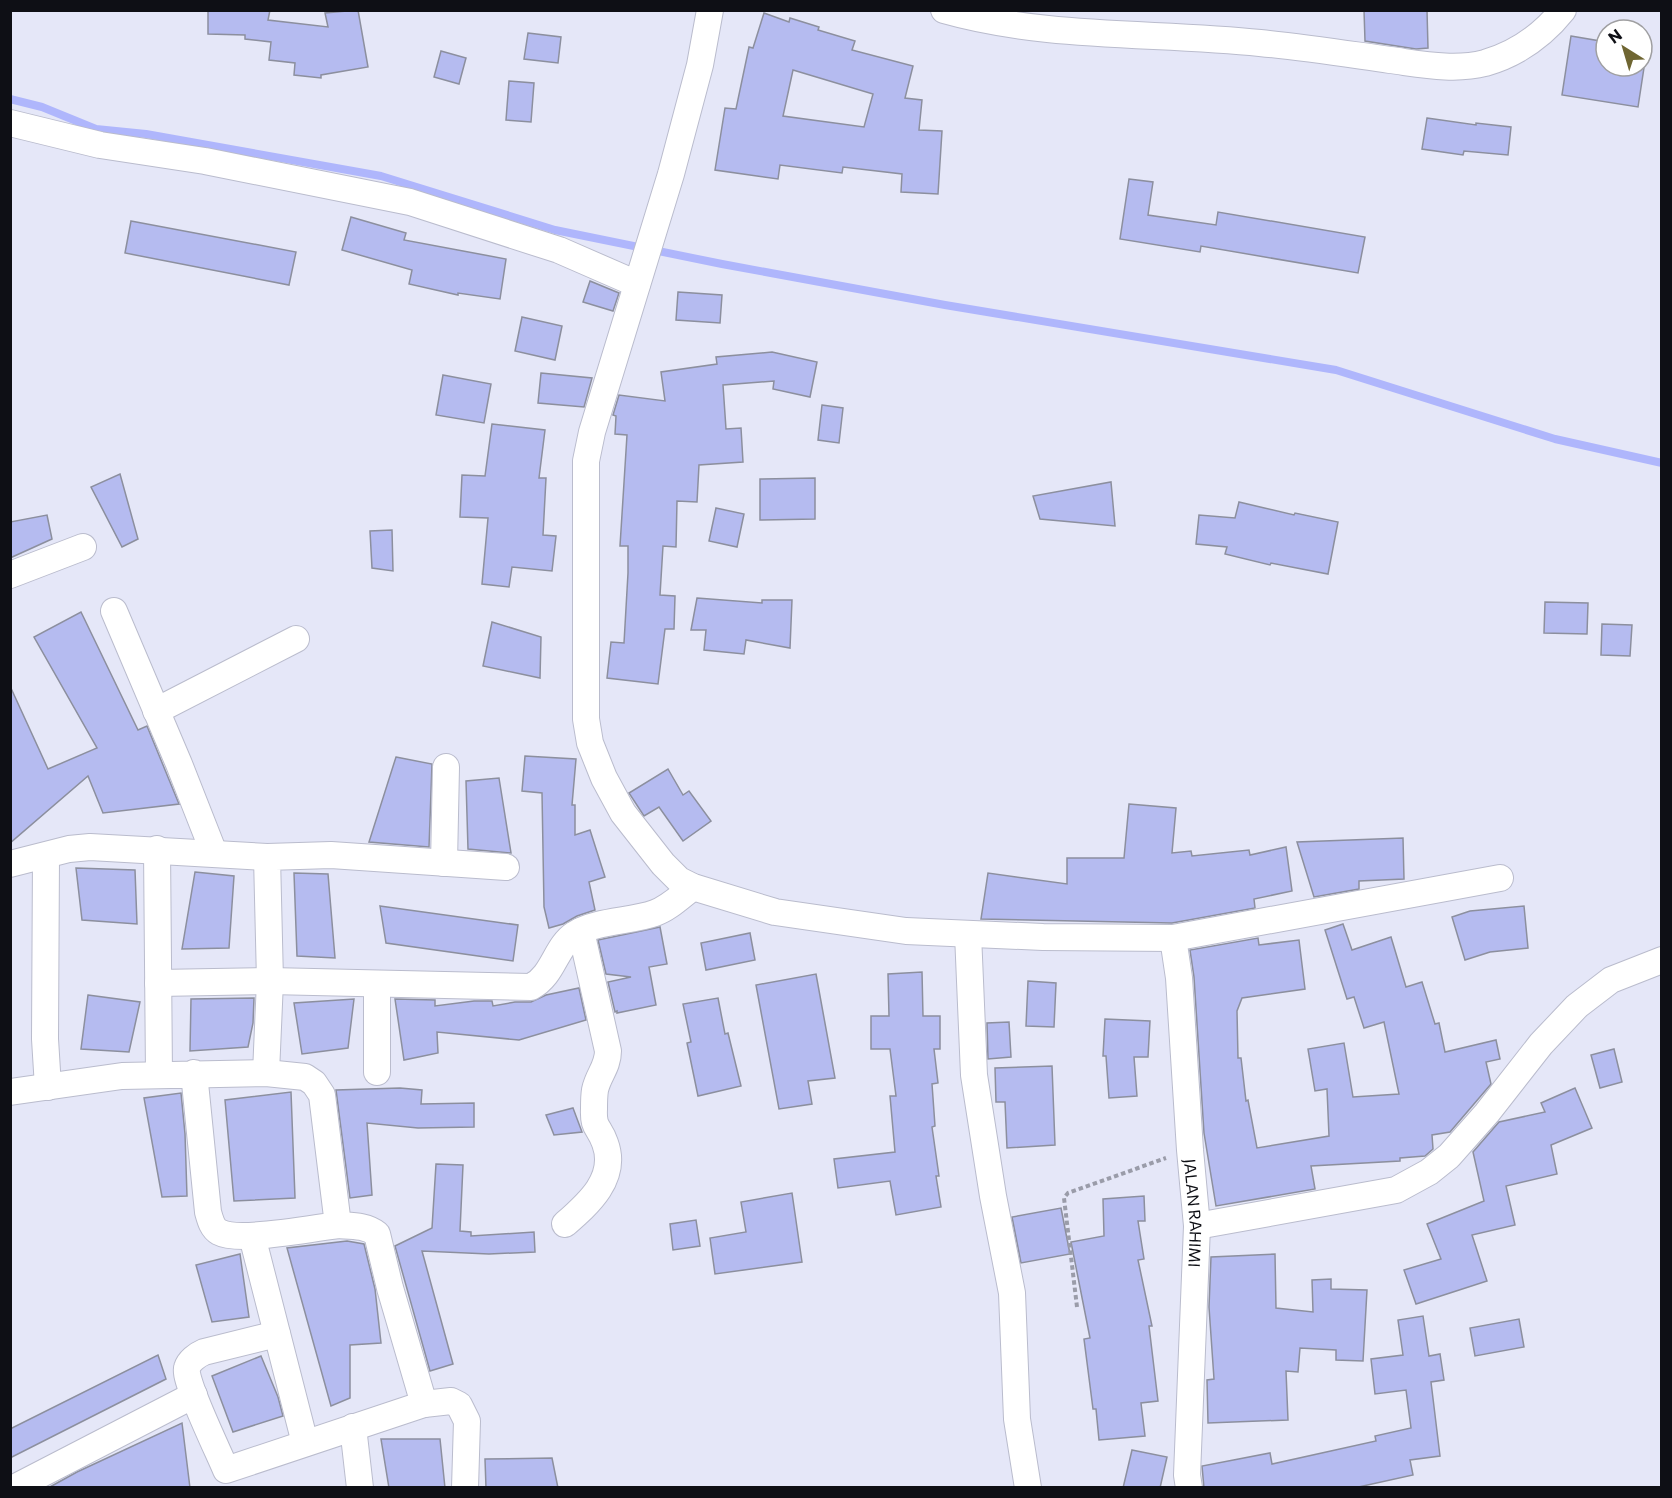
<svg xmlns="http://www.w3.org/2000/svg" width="1672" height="1498" font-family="Commissioner,sans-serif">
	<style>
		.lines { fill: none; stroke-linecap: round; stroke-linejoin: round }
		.stream { stroke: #afb6fc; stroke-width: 8 }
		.building { fill: #b5bbf0; stroke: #8c8f9e; stroke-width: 1.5; fill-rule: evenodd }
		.street-casing { stroke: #babccd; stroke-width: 28 }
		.path { stroke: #9a9ca9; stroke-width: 4; stroke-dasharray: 4.5 3; stroke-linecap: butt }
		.street { stroke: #fff; stroke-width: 26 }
		.labels { text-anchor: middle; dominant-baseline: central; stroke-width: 6; stroke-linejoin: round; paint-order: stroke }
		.street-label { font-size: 16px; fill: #0e0f15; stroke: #fff }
	</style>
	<rect width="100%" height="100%" fill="#e5e7f8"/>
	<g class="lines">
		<polyline class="stream" points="10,99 42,107 96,129 146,134 381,176 555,230 722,264 945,305 1336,370 1555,439 1662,463"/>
	</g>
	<g class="building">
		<polygon points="208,10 270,10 268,20 328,27 325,13 358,10 368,67 321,75 321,78 294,75 295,63 269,60 271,42 245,39 245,35 208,34"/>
		<polygon points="1364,10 1427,10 1428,48 1416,49 1365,41"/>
		<path d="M764,13L789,22L790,18L819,27L818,30L855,41L852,50L913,66L905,98L922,100L919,130L942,131L938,194L901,192L902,174L843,167L842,173L780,165L778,179L715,170L725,108L736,109L749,47L753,48ZM793,70L873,94L864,127L783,116Z"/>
		<polygon points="528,33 561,37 558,63 524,59"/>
		<polygon points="1571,36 1606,42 1606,66 1642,66 1642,47 1647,48 1638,107 1562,95"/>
		<polygon points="441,51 466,58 459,84 434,77"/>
		<polygon points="509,81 534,83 531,122 506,120"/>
		<polygon points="1427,118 1476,125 1476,123 1511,127 1508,155 1464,151 1463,155 1422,149"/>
		<polygon points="1129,179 1153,182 1148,215 1216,225 1218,212 1365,237 1358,273 1201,246 1200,252 1120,239"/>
		<polygon points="351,217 406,233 404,240 506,259 500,299 458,293 458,295 409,284 412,270 342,250"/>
		<polygon points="131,221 296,252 289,285 125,253"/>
		<polygon points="590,281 619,293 613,311 583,302"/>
		<polygon points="678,292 722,295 720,323 676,320"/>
		<polygon points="522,317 562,326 555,360 515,351"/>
		<polygon points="772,352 817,362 810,397 773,389 774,381 723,385 726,429 741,428 743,462 699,465 697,502 677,501 676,547 663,546 660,595 675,596 674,629 665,629 658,684 607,678 611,642 624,643 628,573 628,546 620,546 627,435 615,434 616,416 613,415 619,395 665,401 661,372 717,364 716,357"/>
		<polygon points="541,373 592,378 584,407 538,403"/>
		<polygon points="443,375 491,384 484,423 436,415"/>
		<polygon points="822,405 843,408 839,443 818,440"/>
		<polygon points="492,424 545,430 539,478 546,478 543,535 556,536 552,571 512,567 509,587 482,584 488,518 460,517 462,475 485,476"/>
		<polygon points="120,474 138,539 122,547 91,487"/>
		<polygon points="815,478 815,519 760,520 760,479"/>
		<polygon points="1111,482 1115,526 1040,519 1033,496"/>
		<polygon points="1239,502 1294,515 1295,513 1338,522 1328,574 1271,563 1270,565 1225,554 1227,547 1196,544 1199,515 1235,518"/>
		<polygon points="716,508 744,514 737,547 709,541"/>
		<polygon points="47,515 52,539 10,558 10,522"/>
		<polygon points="392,530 393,571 372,568 370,531"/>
		<polygon points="697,598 762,603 762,600 792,600 790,648 746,640 744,654 704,650 706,630 691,630"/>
		<polygon points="1545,602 1588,603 1587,634 1544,633"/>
		<polygon points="81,612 138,730 147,726 179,804 103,813 88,776 10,843 10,686 48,769 97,748 34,637"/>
		<polygon points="492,622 541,637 540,678 483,666"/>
		<polygon points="1602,624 1632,625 1630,656 1601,655"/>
		<polygon points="525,756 576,759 572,805 575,805 575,835 590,830 605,877 589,882 595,910 577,916 563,924 549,928 544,907 542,793 522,791"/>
		<polygon points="396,757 432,764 429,847 369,842"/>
		<polygon points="668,769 683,795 689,791 711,821 683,841 659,807 644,816 629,793"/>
		<polygon points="499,778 511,853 468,849 466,781"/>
		<polygon points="1129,804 1176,808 1172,853 1191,851 1192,856 1249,850 1250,855 1286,847 1292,891 1254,899 1255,908 1172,923 981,919 988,873 1067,884 1067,858 1124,858"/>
		<polygon points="1403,838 1404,879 1359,881 1359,889 1314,897 1297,842"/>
		<polygon points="76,868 135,870 137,924 82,920"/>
		<polygon points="195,872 234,876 229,948 182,949"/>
		<polygon points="294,873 328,874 335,958 297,956"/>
		<polygon points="380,906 518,925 513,961 386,943"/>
		<polygon points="1524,906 1528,948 1490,952 1465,960 1452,917 1470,911"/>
		<polygon points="1343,924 1352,950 1391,937 1406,987 1422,982 1435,1024 1439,1023 1445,1052 1496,1040 1500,1059 1486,1062 1491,1084 1450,1132 1432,1135 1433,1149 1425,1156 1400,1158 1400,1161 1311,1166 1315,1189 1216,1206 1204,1133 1194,977 1190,950 1258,938 1259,945 1299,940 1305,989 1242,998 1237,1011 1238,1058 1241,1058 1246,1101 1248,1100 1257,1148 1329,1136 1327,1089 1315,1091 1308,1049 1344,1043 1353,1097 1399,1094 1384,1022 1364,1028 1354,997 1347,999 1325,930"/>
		<polygon points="660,927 667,964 649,967 656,1005 617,1013 617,1011 615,1012 608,982 631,977 606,974 598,940"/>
		<polygon points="750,933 755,960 706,970 701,943"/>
		<polygon points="922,972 923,1016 940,1016 940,1049 934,1049 938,1083 932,1084 935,1126 932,1127 939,1176 936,1176 941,1207 896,1215 890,1181 838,1188 834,1159 895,1152 890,1096 896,1096 890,1049 871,1049 871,1016 889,1016 888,974"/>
		<polygon points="816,974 835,1078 808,1081 812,1104 779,1109 756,985"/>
		<polygon points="1028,981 1056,983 1054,1027 1026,1026"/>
		<polygon points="579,988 586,1020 519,1040 437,1032 438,1053 404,1060 395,999 435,1000 435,1006 474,1001 492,1001 493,1006 515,1002 531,1002 546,995"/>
		<polygon points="88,995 140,1002 129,1052 81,1049"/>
		<polygon points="254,998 253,1023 248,1047 190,1051 191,999"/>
		<polygon points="718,998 725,1034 728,1033 741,1086 698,1096 687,1043 691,1042 683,1004"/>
		<polygon points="354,999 348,1048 302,1054 294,1003"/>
		<polygon points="1105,1019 1150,1021 1148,1057 1134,1057 1137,1096 1109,1098 1106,1056 1103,1056"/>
		<polygon points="1009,1022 1011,1057 988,1059 987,1023"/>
		<polygon points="1614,1049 1622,1082 1600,1088 1591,1055"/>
		<polygon points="1052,1066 1055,1145 1007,1148 1005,1102 996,1102 995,1068"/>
		<polygon points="400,1088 422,1090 421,1104 474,1103 474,1127 418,1128 367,1123 372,1195 350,1198 336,1090"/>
		<polygon points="1575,1088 1592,1128 1551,1145 1557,1174 1506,1186 1515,1225 1472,1235 1487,1281 1416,1304 1404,1270 1441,1259 1427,1224 1484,1201 1473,1152 1499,1122 1545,1112 1541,1103"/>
		<polygon points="291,1092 295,1198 234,1201 225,1100"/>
		<polygon points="181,1093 185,1134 187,1196 162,1197 144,1098"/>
		<polygon points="573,1108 582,1132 554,1135 546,1115"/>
		<polygon points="436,1164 463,1165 460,1231 471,1232 471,1236 534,1232 535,1252 489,1254 422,1251 453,1364 430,1371 395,1246 432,1228"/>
		<polygon points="792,1193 802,1262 715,1274 710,1238 746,1232 741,1202"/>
		<polygon points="1144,1196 1145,1221 1138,1221 1144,1259 1138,1260 1152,1326 1149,1326 1158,1401 1141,1403 1145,1436 1099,1440 1096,1409 1093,1409 1084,1339 1090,1338 1071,1242 1104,1236 1103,1199"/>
		<polygon points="1061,1208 1070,1254 1021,1263 1012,1217"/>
		<polygon points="696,1220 700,1246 673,1250 670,1224"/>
		<polygon points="347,1241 364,1244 375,1289 381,1343 350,1345 350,1398 331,1406 287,1248"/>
		<polygon points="240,1254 249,1317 212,1322 196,1265"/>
		<polygon points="1275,1254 1276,1308 1313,1312 1312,1280 1331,1279 1331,1289 1367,1290 1363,1361 1336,1360 1336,1350 1300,1348 1298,1372 1286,1371 1288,1420 1208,1423 1207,1380 1214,1379 1209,1307 1211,1257"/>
		<polygon points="1423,1316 1429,1356 1440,1354 1444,1380 1431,1382 1440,1456 1410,1460 1413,1475 1354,1488 1204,1488 1202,1466 1270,1453 1272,1464 1376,1441 1375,1436 1411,1428 1406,1390 1375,1394 1371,1359 1403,1355 1398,1320"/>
		<polygon points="1519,1319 1524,1347 1475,1356 1470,1328"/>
		<polygon points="158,1355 166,1379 10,1458 10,1429"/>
		<polygon points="261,1356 278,1397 283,1416 233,1432 212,1376"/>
		<polygon points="182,1423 190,1488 48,1488 77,1472"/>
		<polygon points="381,1439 440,1439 445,1488 389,1488"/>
		<polygon points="1132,1450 1167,1457 1160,1488 1123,1488"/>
		<polygon points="552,1458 558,1488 486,1488 485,1459"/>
	</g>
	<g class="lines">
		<defs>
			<g id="street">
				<polyline points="710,10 700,65 671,174 592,432 586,461 586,719 590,743 604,778 623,813 663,864 679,880 693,887 775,912 906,931 1043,937 1173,938 1500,878"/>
				<path d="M944,10C1046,39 1155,32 1260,43C1303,47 1347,54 1390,60C1421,64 1454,71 1485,63C1516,54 1543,35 1563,10"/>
				<polyline points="10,123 100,145 205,161 410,202 559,250 637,284"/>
				<polyline points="10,575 83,547"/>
				<polyline points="114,611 179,764 214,853"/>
				<polyline points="156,711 296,639"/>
				<polyline points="157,849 159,1075"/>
				<polyline points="46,856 45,1039 48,1087"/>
				<polyline points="444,863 446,767"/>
				<polyline points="10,864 69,849 90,847 267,857"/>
				<polyline points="968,934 974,1075 993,1196 1012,1293 1017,1419 1028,1488"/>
				<path id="s1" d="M1173,938L1179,978L1190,1150L1197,1226L1187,1475L1189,1488"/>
				<path d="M158,983L270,981L531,987C554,975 555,947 575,934C598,920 630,922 655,913C669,908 681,896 693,887"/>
				<polyline points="377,1072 377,984"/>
				<polyline points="266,1073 270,981 267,857 331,855 506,867"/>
				<path d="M10,1092L122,1076L266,1073L305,1077L314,1083L322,1095L338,1225C313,1228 239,1243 219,1232C212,1228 210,1219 208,1212L194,1073"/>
				<path d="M565,1224C588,1204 618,1178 605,1143C599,1126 593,1129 594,1109C594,1103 594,1096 595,1090C598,1075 608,1067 608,1051L581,931"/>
				<path d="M338,1225C351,1226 366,1225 377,1234L390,1288L424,1404"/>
				<polyline points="1197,1226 1396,1190 1429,1172 1449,1156 1487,1113 1541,1044 1577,1006 1611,980 1662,960"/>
				<polyline points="252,1236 305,1443"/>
				<path d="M277,1334L204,1352C197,1355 189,1361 187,1368C183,1379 220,1455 226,1470L424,1404L451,1401L459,1405L467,1421L465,1488"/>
				<polyline points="353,1427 360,1488"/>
				<polyline points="14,1488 194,1395"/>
			</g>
		</defs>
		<use href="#street" class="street-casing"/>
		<polyline class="path" points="1077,1307 1064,1198 1068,1193 1166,1158"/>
		<use href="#street" class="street"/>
	</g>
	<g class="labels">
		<g class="street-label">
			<text stroke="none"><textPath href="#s1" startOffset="276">JALAN RAHIMI</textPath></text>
		</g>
	</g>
	<rect width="1672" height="1498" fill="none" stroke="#0e0f15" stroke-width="24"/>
	<g transform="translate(1624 48) rotate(323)"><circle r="28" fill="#ffffff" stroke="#9f9fa1" stroke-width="1.5"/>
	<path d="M0-4.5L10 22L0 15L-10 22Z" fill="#6f6632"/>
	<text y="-9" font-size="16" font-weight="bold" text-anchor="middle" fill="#0e0f15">N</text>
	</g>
</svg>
